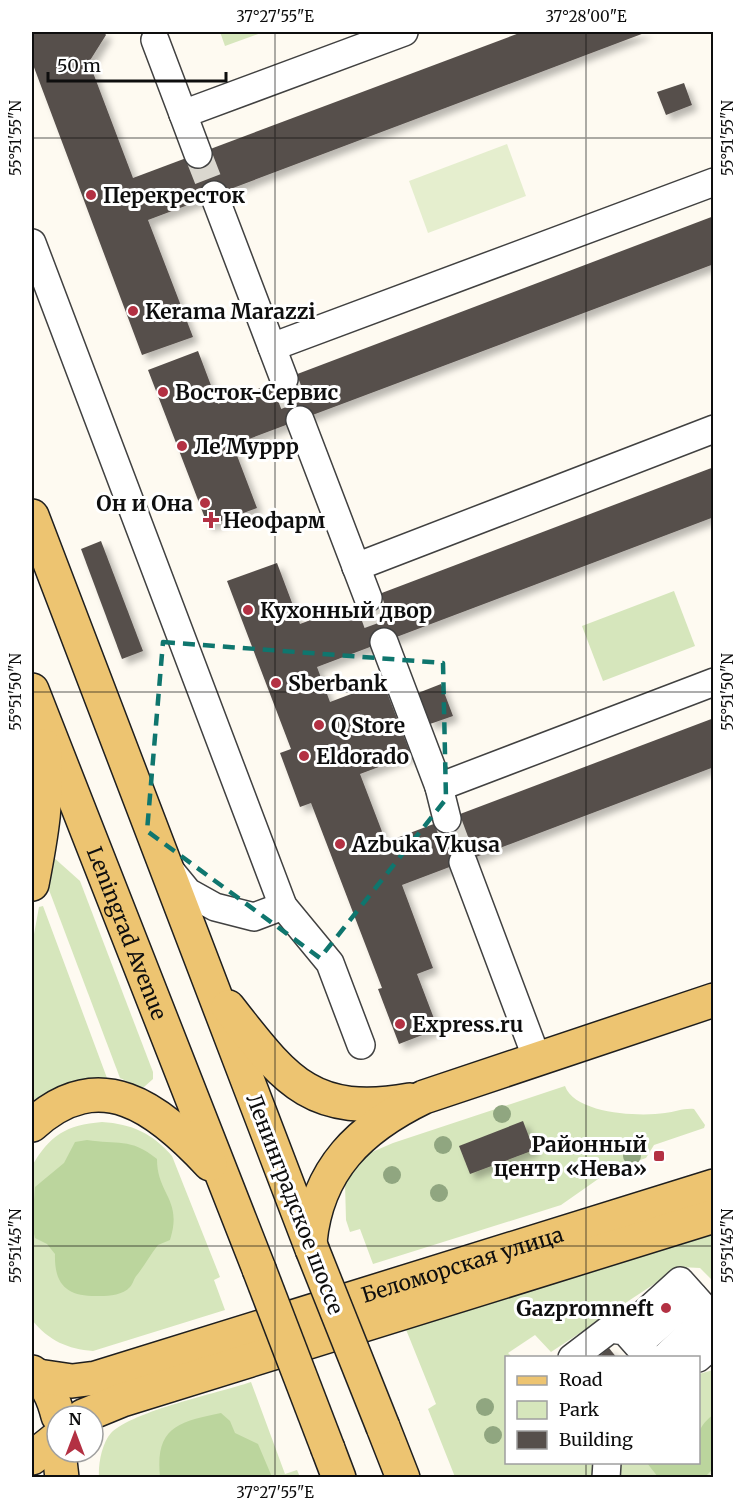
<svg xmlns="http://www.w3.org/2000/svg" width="745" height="1509" font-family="Merriweather,serif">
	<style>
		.green { fill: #d6e6bc }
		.forest { fill: #bbd59d }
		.pitch { fill: #e5eece }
		.building { fill: #564f4b; filter: url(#shadow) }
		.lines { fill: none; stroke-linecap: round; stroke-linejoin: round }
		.minor-tunnel { stroke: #dad7cf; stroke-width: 27; stroke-dasharray: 27 14; stroke-linecap: butt }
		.minor-casing { stroke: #414141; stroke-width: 30 }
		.major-casing { stroke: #1f1f1f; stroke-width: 36 }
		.minor { stroke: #fff; stroke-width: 27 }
		.major { stroke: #edc471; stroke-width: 33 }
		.major-bridge-casing { stroke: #1f1f1f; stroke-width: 36; stroke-linecap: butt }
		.major-bridge { stroke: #edc471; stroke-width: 33 }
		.tree { fill: #90a680 }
		.marked { fill: none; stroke: #0f766e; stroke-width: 4.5; stroke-dasharray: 12 8; stroke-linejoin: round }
		.ticks { fill: none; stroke: #0e0e0e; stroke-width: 1.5; stroke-opacity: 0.45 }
		.poi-dot { fill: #b33143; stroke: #fff; stroke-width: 2 }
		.labels { text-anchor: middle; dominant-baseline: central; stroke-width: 6; stroke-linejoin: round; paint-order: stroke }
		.poi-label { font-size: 21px; font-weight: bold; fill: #0e0e0e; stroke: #fff; text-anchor: start }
		.street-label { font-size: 21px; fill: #0e0e0e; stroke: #fff }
		.neatline { fill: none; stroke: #0e0e0e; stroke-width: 2 }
		.ticks-label { font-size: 15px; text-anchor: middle; fill: #0e0e0e }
	</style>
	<defs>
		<filter id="shadow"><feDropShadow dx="5.5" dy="5.5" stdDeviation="3" flood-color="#0004"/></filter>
	</defs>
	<rect width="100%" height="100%" fill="#fefaf1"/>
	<g class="green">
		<polygon points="220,32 264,32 225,46"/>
		<polygon points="674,591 695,646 603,681 582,626"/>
		<polygon points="52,856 80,881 153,1072 153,1079 144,1087 139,1087 120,1078 46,882"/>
		<polygon points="43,906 107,1078 69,1084 32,1102 32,945 39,907"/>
		<path d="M565,1086C575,1114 640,1117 665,1113C675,1112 684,1108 694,1109L705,1125L704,1128L654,1145L646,1158L611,1170L561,1205L373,1264L360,1229L350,1232L346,1220L345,1183L356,1163L365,1155L393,1143Z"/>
		<path d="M102,1122C132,1124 152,1133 172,1156L220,1277L214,1280L225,1310L93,1351C68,1349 49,1341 32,1320V1166C50,1135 66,1125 102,1122Z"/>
		<polygon points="713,1229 713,1281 700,1268 680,1267 551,1352 535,1335 508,1353 512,1357 506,1358 506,1462 594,1463 594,1477 455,1477 428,1409 436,1404 405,1327"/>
		<polygon points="713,1370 713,1472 707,1477 620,1478 621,1463 698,1462 699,1374"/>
		<path d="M251,1382L285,1474L297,1470L300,1477L99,1478C98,1464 102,1443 111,1433C133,1411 218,1393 251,1382Z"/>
	</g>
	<g class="forest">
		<path d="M87,1140C117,1145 130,1137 157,1159C157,1195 183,1199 170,1240L158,1245C150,1255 145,1265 137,1275C134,1278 133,1284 130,1287C123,1295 110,1296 100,1296C69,1297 54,1287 55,1254L47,1244L35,1238L32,1225L35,1187L64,1163L75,1142Z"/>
		<path d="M221,1413L230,1421L235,1433L258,1444L272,1477H160C155,1427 178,1422 221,1413Z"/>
		<path d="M713,1415V1469L705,1477H658L647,1463L698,1462C698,1441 694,1429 713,1415Z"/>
	</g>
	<polygon class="pitch" points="507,144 526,196 428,233 409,181"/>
	<g class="building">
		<polygon points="32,32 104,32 106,35 89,62 133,178 522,32 647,32 148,220 193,337 142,355 32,62"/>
		<polygon points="684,83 692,105 666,115 657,92"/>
		<polygon points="714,216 714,264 233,445 257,508 208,526 148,370 198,351 218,404"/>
		<polygon points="714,467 714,517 317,667 330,702 383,682 411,755 360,774 386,842 714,718 714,767 402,885 433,968 417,974 438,1029 399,1044 378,989 382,988 311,803 300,807 280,753 291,749 227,581 277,563 300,624"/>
		<polygon points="101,541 143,651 122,659 81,549"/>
		<polygon points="441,684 453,716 430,724 418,693"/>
		<polygon points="523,1121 534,1150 470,1174 459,1146"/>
		<polygon points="609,1348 617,1358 597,1358"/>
	</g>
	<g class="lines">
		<g class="minor-tunnel">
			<polyline points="198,154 214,195"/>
			<polyline points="284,379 300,420"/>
			<polyline points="368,598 384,642"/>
			<polyline points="447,819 463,862"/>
		</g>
		<defs>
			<g id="minor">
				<polyline points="155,40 183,114"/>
				<polyline points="198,154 183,114 404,32"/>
				<polyline points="214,195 284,379"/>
				<polyline points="32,243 283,906 330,963 361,1045"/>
				<polyline points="272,347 714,182"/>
				<polyline points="300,420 368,598"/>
				<polyline points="356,567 714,429"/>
				<polyline points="384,642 439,787 447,819"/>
				<polyline points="439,787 714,682"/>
				<polyline points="463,862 537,1059"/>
				<polyline points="170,870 188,892 215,907 254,917 283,906"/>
				<polyline points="625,1331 680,1281 714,1319"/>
				<polyline points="644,1339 693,1296"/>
				<polyline points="572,1358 610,1329 625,1331 649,1358"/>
				<polyline points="664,1358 709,1315"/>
				<polyline points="698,1358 714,1344"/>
				<polyline points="606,1478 607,1462"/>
			</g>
			<g id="major">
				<polyline points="32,516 312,1249"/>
				<path id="s1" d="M32,690L259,1269"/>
				<path d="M32,884C41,838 49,793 44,746"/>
				<path d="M228,1007C284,1078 310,1118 410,1100"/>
				<path d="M32,1125C100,1063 158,1108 210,1164"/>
				<path d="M310,1242C317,1169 360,1128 424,1097L714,1000"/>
				<path d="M32,1372C47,1381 54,1400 58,1416"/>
				<path id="s2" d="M38,1376L72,1381L96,1378L714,1186"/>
				<polyline points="83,1416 122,1400 714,1216"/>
				<polyline points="383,1427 403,1478"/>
				<polyline points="328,1449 339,1478"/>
				<polyline points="59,1452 62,1478"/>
				<polyline points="32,1458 57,1438"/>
			</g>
		</defs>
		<use href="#minor" class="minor-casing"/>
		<use href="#major" class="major-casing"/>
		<use href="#minor" class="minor"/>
		<use href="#major" class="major"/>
		<defs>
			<g id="major-bridge">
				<polyline points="312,1249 383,1427"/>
				<polyline points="259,1269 328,1449"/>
			</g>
		</defs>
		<use href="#major-bridge" class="major-bridge-casing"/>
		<use href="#major-bridge" class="major-bridge"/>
	</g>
	<g class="tree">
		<circle cx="502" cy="1114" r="9"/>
		<circle cx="443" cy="1145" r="9"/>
		<circle cx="632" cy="1156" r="9"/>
		<circle cx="392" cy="1175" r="9"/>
		<circle cx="439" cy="1193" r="9"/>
		<circle cx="485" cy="1407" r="9"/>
		<circle cx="493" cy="1435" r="9"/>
	</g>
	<path class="marked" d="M163,642L443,663L446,799L320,958L147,831Z"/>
	<path class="ticks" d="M275,32V1478M586,32V1358M32,138H714M32,692H714M32,1246H714M586,1462V1478"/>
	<g class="poi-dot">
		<circle cx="91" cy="195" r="6"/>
		<circle cx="133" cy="311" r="6"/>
		<circle cx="163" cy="392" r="6"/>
		<circle cx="182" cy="446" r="6"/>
		<circle cx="205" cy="503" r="6"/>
		<path d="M208 511h6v6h6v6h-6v6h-6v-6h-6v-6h6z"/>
		<circle cx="248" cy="610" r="6"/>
		<circle cx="276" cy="683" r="6"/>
		<circle cx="319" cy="725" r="6"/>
		<circle cx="304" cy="756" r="6"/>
		<circle cx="340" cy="844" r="6"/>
		<circle cx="400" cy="1024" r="6"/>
		<rect x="653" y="1150" width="12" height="12" rx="3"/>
		<circle cx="666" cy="1308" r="6"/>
	</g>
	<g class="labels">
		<g class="poi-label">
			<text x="103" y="195">Перекресток</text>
			<text x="145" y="311">Kerama Marazzi</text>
			<text x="175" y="392">Восток-Сервис</text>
			<text x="194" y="446">Ле'Муррр</text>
			<text x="193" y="503" text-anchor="end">Он и Она</text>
			<text x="223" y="520">Неофарм</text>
			<text x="260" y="610">Кухонный двор</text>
			<text x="288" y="683">Sberbank</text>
			<text x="331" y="725">Q Store</text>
			<text x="316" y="756">Eldorado</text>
			<text x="352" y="844">Azbuka Vkusa</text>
			<text x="412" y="1024">Express.ru</text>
			<text x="647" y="1144" text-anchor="end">Районный<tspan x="647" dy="24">центр «Нева»</tspan></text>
			<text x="654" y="1308" text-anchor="end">Gazpromneft</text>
		</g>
		<g class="street-label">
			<text stroke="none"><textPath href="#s1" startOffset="261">Leningrad Avenue</textPath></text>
			<text transform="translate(295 1204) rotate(69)">Ленинградское шоссе</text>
			<text stroke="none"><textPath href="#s2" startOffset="442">Беломорская улица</textPath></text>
		</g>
	</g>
	<rect width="745" height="1509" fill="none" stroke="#ffffff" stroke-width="66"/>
	<rect x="505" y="1356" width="195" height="108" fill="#ffffff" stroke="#9f9f9f" stroke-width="1.5"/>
	<rect x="517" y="1376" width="30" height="9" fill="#edc471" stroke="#9f9f9f" stroke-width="1.5"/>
	<text x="559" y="1386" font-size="18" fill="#0e0e0e">Road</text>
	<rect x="517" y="1401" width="30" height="18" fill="#d6e6bc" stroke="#9f9f9f" stroke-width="1.5"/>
	<text x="559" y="1416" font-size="18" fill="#0e0e0e">Park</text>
	<rect x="517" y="1431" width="30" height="18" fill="#564f4b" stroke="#9f9f9f" stroke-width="1.5"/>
	<text x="559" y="1446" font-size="18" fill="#0e0e0e">Building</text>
	<g transform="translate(75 1434)"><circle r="28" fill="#ffffff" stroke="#9f9f9f" stroke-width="1.5"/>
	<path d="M0-4.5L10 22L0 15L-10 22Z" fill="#b33143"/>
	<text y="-9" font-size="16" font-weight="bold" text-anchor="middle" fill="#0e0e0e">N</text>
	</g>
	<path d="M48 72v9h178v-9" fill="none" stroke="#0e0e0e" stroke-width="3"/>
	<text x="57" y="72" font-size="18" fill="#0e0e0e" stroke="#ffffff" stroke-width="4.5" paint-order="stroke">50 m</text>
	<rect x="33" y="33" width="679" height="1443" class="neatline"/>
	<g class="ticks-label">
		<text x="275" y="22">37°27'55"E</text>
		<text x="586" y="22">37°28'00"E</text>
		<text transform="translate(16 138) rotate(-90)" y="5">55°51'55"N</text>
		<text transform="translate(728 138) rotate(-90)" y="5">55°51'55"N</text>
		<text transform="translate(16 692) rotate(-90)" y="5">55°51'50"N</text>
		<text transform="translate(728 692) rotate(-90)" y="5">55°51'50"N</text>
		<text transform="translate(16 1246) rotate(-90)" y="5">55°51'45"N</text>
		<text transform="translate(728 1246) rotate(-90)" y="5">55°51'45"N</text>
		<text x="275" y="1498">37°27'55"E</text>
	</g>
</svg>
